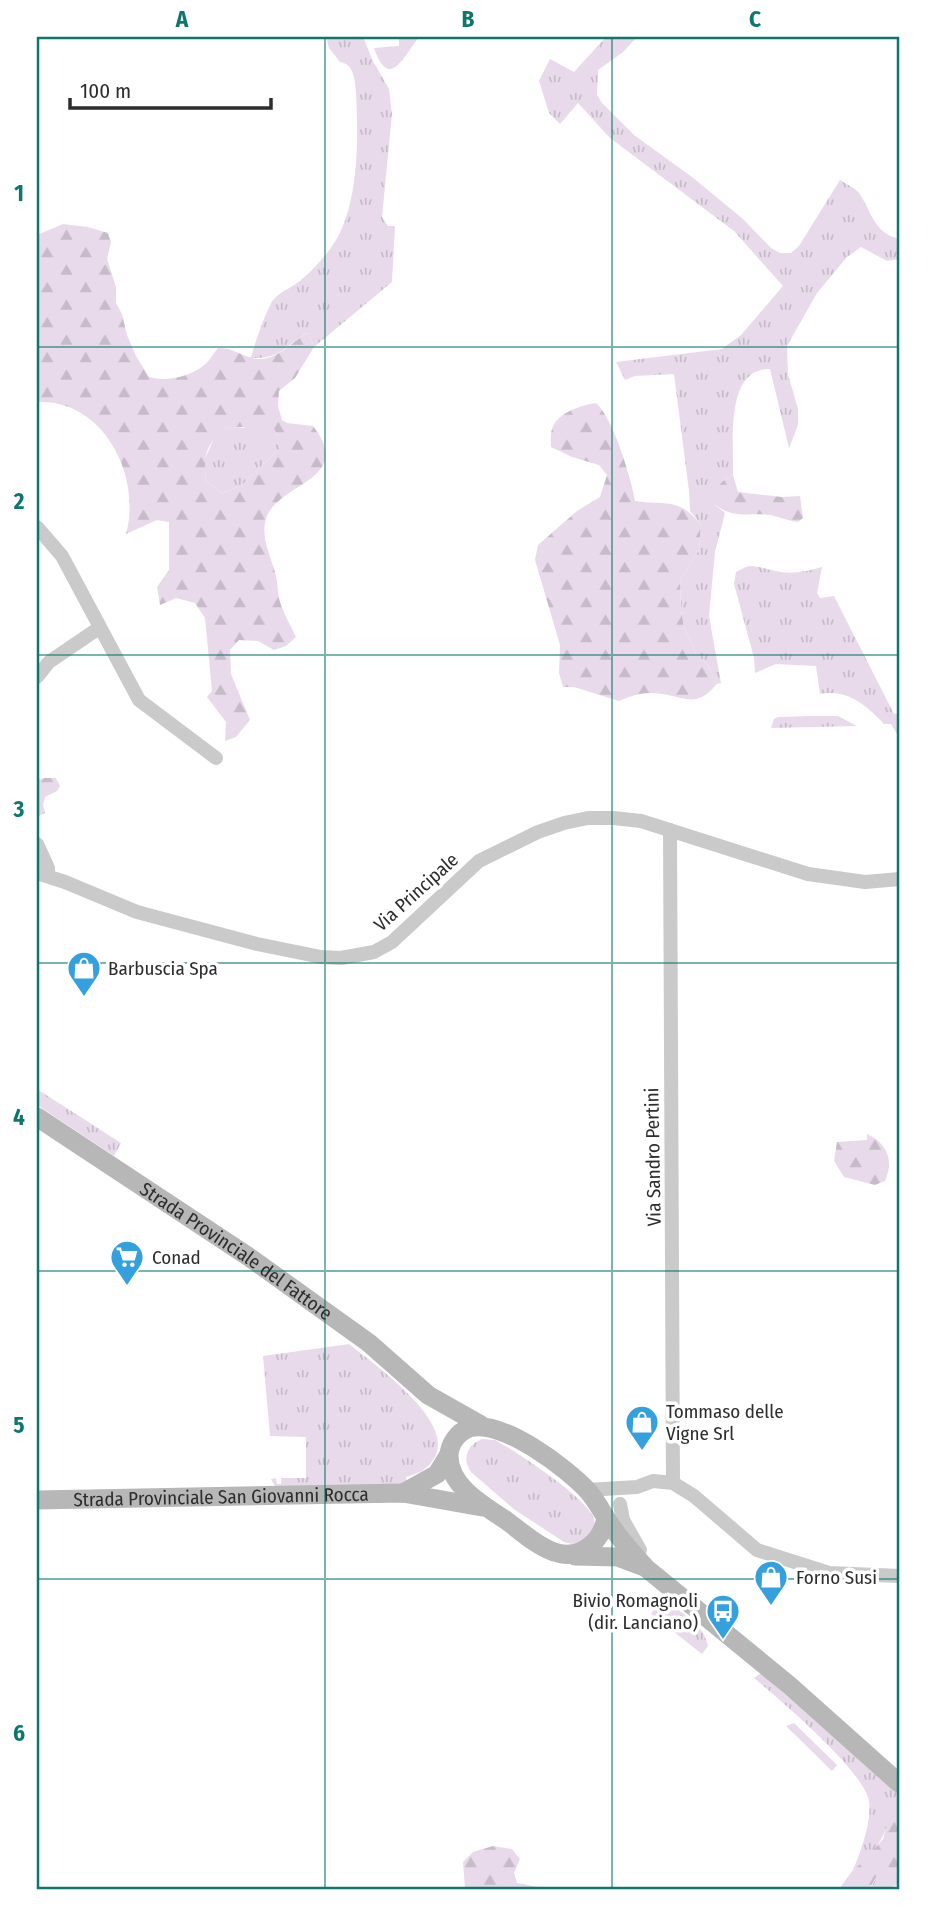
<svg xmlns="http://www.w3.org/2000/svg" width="937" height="1926" font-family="'Fira Sans Condensed',sans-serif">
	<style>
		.grass { fill: url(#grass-tufts) }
		.forest { fill: url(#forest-firs); fill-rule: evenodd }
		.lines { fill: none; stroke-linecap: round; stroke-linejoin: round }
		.street { stroke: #cacaca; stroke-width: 14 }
		.secondary { stroke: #b7b7b7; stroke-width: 19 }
		.grid { fill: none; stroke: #0f766e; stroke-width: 2; stroke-opacity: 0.55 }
		.labels { text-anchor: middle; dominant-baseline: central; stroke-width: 7; stroke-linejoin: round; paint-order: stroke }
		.street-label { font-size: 19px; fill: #2d2d2d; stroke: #fff }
		.poi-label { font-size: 19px; fill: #2d2d2d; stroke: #fff; text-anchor: start }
		.neatline { fill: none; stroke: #0f766e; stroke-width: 2.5 }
		.grid-label { font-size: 23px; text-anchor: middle; font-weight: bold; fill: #0f766e }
	</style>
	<defs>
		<pattern id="grass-tufts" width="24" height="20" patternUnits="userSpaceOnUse" patternTransform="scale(1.75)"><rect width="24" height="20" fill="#e8daea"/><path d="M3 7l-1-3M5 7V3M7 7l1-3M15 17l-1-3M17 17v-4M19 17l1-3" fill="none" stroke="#c7bbc9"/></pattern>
		<pattern id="forest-firs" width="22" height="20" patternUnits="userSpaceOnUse" patternTransform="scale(1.75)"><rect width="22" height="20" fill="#e8daea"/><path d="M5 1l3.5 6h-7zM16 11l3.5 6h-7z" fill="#c7bbc9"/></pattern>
	</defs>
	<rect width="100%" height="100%" fill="#fff"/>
	<g class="grass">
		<path d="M326,37H363L373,61L389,89L392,114L382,217L388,226H395L392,282L314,347L308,333C283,346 282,359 251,358C253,348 268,305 274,299C281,291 293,287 301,280C314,269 327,255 336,240C360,201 359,126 355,82C353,72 351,64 340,62L329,48Z"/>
		<path d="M399,37H419C404,56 389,92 374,48L399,46Z"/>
		<path d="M606,37H637L623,52L598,70L597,95L602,103L634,135L692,177L743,219L771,248L780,253H791L799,246L840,180C846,184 855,188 859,193C872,212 874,234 900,239L899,259L887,261L861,247L847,257L817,293L787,346L788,374L798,409V425L789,448L770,369C724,368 734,445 733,475L723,481L714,504L725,513L715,552L709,616L721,683L717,684L708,665L696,654L684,627L681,610L680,580L699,550L701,525L690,511L689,491L674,374L635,376L625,380L616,362L722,349L741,335L783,286L734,231L610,138L578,103L560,124L549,113L539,81L550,59L574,72Z"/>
		<polygon points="231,427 274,429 279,438 279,449 241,486 221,493 206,480 204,461 215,436"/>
		<path d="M748,566C759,566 766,569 776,571C790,575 809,571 822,567L817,593L820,598L834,596L894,714L900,713V739L891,724H884C866,705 848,689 820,694L816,666L776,664L755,673L754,658L734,584L736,572Z"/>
		<polygon points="809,716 838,716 857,726 771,728 774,719 778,717"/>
		<polygon points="37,1089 121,1143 114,1156 37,1105"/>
		<path d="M349,1344C374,1364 452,1419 436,1455C429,1469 420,1473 406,1477L407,1483L365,1489L276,1488L271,1479L276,1478L277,1484H281V1478H306V1437L270,1436L263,1356Z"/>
		<path d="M482,1439L495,1440L507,1447C525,1458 589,1500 594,1519C596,1527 591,1533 588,1540L572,1544L564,1542L515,1510L472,1473C461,1460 467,1445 482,1439Z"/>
		<path d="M661,1598C678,1610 705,1625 708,1646L702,1654L651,1614Z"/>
		<path d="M761,1673L900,1796V1823L899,1822L886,1828C881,1844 867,1861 853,1870C861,1851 872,1821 869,1801C864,1771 780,1700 754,1678Z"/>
		<polygon points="794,1723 837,1765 832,1771 786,1726"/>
		<polygon points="888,1868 900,1869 900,1884 886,1889 870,1889 879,1873"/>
	</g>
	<g class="forest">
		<path d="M63,224L88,227L108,233L111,242L107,259L116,287V303L122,314L127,335L136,356L149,377C167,382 188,377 203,366C209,362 213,354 218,348C231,348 237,353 249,357C273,366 289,343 308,333L314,347L295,378L279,391L278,406L282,420L287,423L313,426C356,481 277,482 266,519C260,538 272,558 276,576C278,583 277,591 279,598C282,611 290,624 296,637L286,646L274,650L258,641L239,640L230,650L231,674L250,720L236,737L225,741L226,722L207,697L212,691L205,618L195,603L176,598L160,605L157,587L169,570V522L157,520L126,534C142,476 104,399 37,402V235ZM231,427H244L249,434L261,435L274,429L279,438V449L241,486L221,493L206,480C203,453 207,440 231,427Z"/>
		<path d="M596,403C613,418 631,477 635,501C666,506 678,496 701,525L699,550L680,580L681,610L684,627L696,654L708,665L717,684C696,708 688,698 662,694C646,691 633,695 619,701L574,687H563L559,673L560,645L535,560L538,545L577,511L600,497L607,475L599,465L572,457L551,447C551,442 550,435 552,429C557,413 581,405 596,403Z"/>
		<path d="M733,475L738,492L782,497L800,496L803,518L798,522C788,521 780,517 770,515C747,512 735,520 714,504L712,493L723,481Z"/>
		<polygon points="44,778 56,778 60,786 57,791 45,797 43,805 45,813 37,817 37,780"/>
		<path d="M867,1134C888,1144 894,1161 885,1181L875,1185L844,1177L834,1161L837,1142L867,1140Z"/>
		<path d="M892,1821L900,1823V1869C883,1868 876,1874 870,1889H839L853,1870L864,1861L883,1839L886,1828Z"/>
		<polygon points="493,1846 512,1849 520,1859 514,1873 517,1883 537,1887 540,1889 465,1889 463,1862 473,1852"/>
	</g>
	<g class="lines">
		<g class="street">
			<polyline points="37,527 62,556 139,700 216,758"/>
			<polyline points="37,677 49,662 99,628"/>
			<polyline points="670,830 673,1483"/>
			<polyline points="37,844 48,868 48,876"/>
			<polyline points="37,873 65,882 137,912 257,944 321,957 341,958 374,952 392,942 479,861 538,832 564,823 588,818 613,818 641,821 808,874 865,882 900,879"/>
			<polyline points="587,1490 637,1487 653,1481 673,1483 694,1496 757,1550 829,1573 900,1576"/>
			<polyline points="620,1504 623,1520 640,1550"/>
		</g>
		<g class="secondary">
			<path id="s1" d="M37,1117L249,1257L369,1343L428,1395L481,1425"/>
			<polyline points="403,1493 437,1474 448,1456"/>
			<path id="s2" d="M37,1500L403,1493L482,1507"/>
			<path d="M606,1518C604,1529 599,1538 591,1545C562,1570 531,1539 507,1521C485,1506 449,1487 449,1456C449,1444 458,1432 469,1428C501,1418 567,1468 588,1491C595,1499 600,1508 606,1518C617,1536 632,1553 646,1568L789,1685L900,1784"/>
			<polyline points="575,1556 618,1557 642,1566"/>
		</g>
	</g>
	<path class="grid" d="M325,37V1889M612,37V1889M37,347H900M37,655H900M37,963H900M37,1271H900M37,1579H900"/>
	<defs>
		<symbol id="shop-pin" viewBox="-11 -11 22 30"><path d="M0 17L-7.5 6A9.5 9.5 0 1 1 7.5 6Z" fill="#34a0de" stroke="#fff"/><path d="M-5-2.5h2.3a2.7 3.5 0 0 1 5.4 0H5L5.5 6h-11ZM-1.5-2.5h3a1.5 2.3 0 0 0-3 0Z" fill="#fff"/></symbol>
		<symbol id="supermarket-pin" viewBox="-11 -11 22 30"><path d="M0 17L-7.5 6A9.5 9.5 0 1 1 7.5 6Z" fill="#34a0de" stroke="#fff"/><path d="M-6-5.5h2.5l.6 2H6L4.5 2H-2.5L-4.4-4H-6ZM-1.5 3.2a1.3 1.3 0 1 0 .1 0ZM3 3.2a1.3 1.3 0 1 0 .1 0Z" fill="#fff"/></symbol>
		<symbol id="bus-pin" viewBox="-11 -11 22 30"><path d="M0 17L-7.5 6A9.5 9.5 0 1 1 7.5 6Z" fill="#34a0de" stroke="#fff"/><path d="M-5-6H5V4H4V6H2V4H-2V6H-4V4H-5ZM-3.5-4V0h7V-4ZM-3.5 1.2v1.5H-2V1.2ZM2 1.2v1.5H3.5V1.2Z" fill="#fff"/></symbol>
	</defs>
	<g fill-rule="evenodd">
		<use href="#shop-pin" x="65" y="949" width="38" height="52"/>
		<use href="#supermarket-pin" x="108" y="1238" width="38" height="52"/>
		<use href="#shop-pin" x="623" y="1403" width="38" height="52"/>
		<use href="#shop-pin" x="752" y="1558" width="38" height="52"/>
		<use href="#bus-pin" x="704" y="1592" width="38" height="52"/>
	</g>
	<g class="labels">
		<g class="street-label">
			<text transform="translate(416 892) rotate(-42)">Via Principale</text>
			<text transform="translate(653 1157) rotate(-91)">Via Sandro Pertini</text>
			<text stroke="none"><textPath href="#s1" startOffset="240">Strada Provinciale del Fattore</textPath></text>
			<text stroke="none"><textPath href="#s2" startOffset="184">Strada Provinciale San Giovanni Rocca</textPath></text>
		</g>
		<g class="poi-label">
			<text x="108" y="968">Barbuscia Spa</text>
			<text x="152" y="1257">Conad</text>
			<text x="666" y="1411">Tommaso delle<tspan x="666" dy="22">Vigne Srl</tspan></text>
			<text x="796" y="1577">Forno Susi</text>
			<text x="698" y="1600" text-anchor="end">Bivio Romagnoli<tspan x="698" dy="22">(dir. Lanciano)</tspan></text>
		</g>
	</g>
	<rect width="937" height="1926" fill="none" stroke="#ffffff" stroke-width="77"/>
	<path d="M70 98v10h201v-10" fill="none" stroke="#2d2d2d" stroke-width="3.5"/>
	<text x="80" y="98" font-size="21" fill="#2d2d2d" stroke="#ffffff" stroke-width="5" paint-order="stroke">100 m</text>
	<rect x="38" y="38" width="860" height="1850" class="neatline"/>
	<g class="grid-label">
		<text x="182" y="27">A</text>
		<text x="468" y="27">B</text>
		<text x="755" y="27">C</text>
		<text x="19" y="201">1</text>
		<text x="19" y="509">2</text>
		<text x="19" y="817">3</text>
		<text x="19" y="1125">4</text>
		<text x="19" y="1433">5</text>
		<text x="19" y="1741">6</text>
	</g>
</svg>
